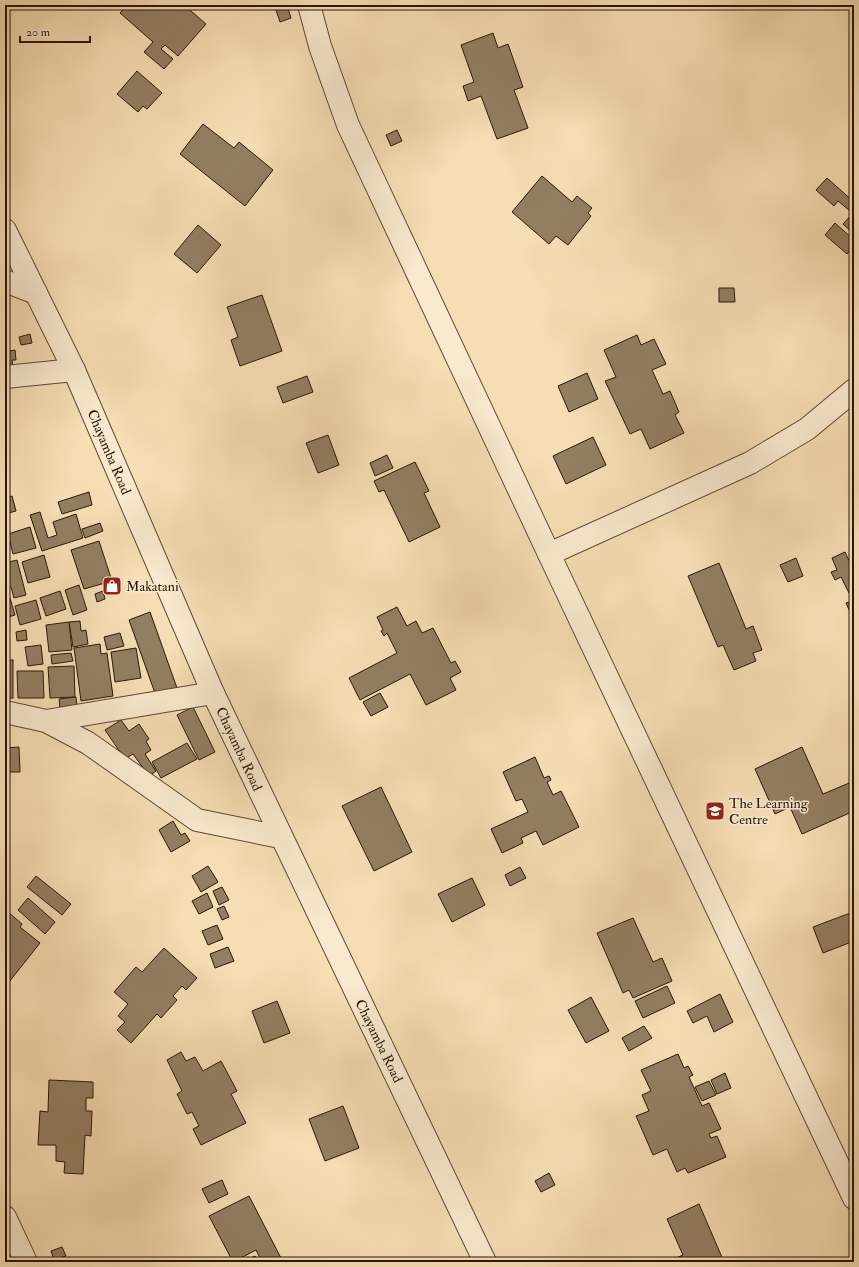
<svg xmlns="http://www.w3.org/2000/svg" width="859" height="1267" font-family="'IM FELL Double Pica',serif">
	<style>
		.building { fill: #937e61; stroke: #281709 }
		.lines { fill: none; stroke-linecap: round; stroke-linejoin: round }
		.minor-casing { stroke: #5c4834; stroke-width: 24 }
		.tertiary-casing { stroke: #5c4834; stroke-width: 24 }
		.minor { stroke: #f9e9ce; stroke-width: 22 }
		.tertiary { stroke: #f9e9ce; stroke-width: 22 }
		.labels { text-anchor: middle; dominant-baseline: central; stroke-width: 3; stroke-linejoin: round; paint-order: stroke }
		.street-label { font-size: 14px; fill: #281709; stroke: #f9e9ce }
		.poi-label { font-size: 14px; fill: #281709; stroke: #f9e9ce; text-anchor: start }
	</style>
	<rect width="100%" height="100%" fill="#f6ddb3"/>
	<filter id="stains"><feTurbulence type="fractalNoise" baseFrequency=".005" numOctaves="4"/><feColorMatrix values="0 0 0 0 .2 0 0 0 0 .09 0 0 0 0 .02 0 0 0 .5 -.17"/></filter>
	<radialGradient id="worn" r=".72"><stop offset=".6" stop-color="#630" stop-opacity="0"/><stop offset="1" stop-color="#630" stop-opacity=".3"/></radialGradient>
	<g class="building">
		<polygon points="127,5 171,5 173,7 174,5 184,5 206,24 178,56 165,45 161,49 173,59 164,69 144,52 153,42 120,13"/>
		<polygon points="283,5 287,5 291,18 280,22 275,7"/>
		<polygon points="493,33 498,48 508,44 523,87 514,90 528,128 497,139 481,96 468,101 463,86 474,82 461,45"/>
		<polygon points="137,71 162,93 147,109 143,106 138,112 117,94"/>
		<polygon points="203,124 234,148 239,142 273,170 245,206 180,154"/>
		<polygon points="397,130 402,141 391,146 386,135"/>
		<polygon points="542,176 572,202 577,196 592,208 588,213 591,216 568,245 556,236 549,244 512,212"/>
		<polygon points="827,178 854,202 854,206 850,211 838,201 834,206 816,190"/>
		<polygon points="854,212 854,234 843,224"/>
		<polygon points="835,223 854,240 854,246 847,254 825,235"/>
		<polygon points="198,225 221,245 197,273 174,254"/>
		<polygon points="719,288 734,288 735,302 719,302"/>
		<polygon points="262,295 282,351 240,366 231,340 238,337 227,307"/>
		<polygon points="30,334 32,343 21,345 19,337"/>
		<polygon points="637,335 641,345 654,339 666,364 652,370 663,394 670,391 679,412 675,415 684,433 650,449 641,429 630,434 605,381 616,377 604,350"/>
		<polygon points="5,340 8,340 10,351 15,350 16,360 12,360 13,366 5,367"/>
		<polygon points="587,373 598,399 569,412 558,386"/>
		<polygon points="307,376 313,392 283,403 277,387"/>
		<polygon points="328,435 339,465 318,473 306,443"/>
		<polygon points="593,437 606,465 566,484 553,456"/>
		<polygon points="387,455 393,468 375,476 370,463"/>
		<polygon points="415,462 429,491 424,493 440,527 409,542 384,490 379,492 374,481"/>
		<polygon points="89,492 92,505 62,514 58,502"/>
		<polygon points="5,496 6,498 12,496 16,511 5,514"/>
		<polygon points="40,512 48,538 57,535 53,522 76,514 83,538 42,551 30,515"/>
		<polygon points="100,523 103,531 85,538 82,529"/>
		<polygon points="30,527 36,548 13,554 8,534"/>
		<polygon points="99,541 112,581 84,589 71,550"/>
		<polygon points="845,552 854,571 854,591 849,593 841,577 835,580 831,572 837,570 832,558"/>
		<polygon points="44,555 50,577 28,583 22,562"/>
		<polygon points="796,558 803,576 788,582 780,565"/>
		<polygon points="17,560 26,595 14,598 11,587 5,589 5,563"/>
		<polygon points="719,563 746,629 753,626 762,650 753,653 756,661 734,670 723,645 718,647 688,576"/>
		<polygon points="79,585 87,610 73,615 65,590"/>
		<polygon points="60,591 66,609 46,616 40,598"/>
		<polygon points="103,591 105,599 97,602 95,594"/>
		<polygon points="10,598 15,615 5,618 5,600"/>
		<polygon points="36,600 41,619 20,625 15,606"/>
		<polygon points="854,600 854,621 846,603"/>
		<polygon points="397,607 407,626 416,621 422,633 433,628 451,663 455,661 461,672 450,678 456,690 426,705 410,674 360,700 349,678 397,653 387,633 384,636 381,631 383,630 377,617"/>
		<polygon points="150,612 177,688 156,696 129,620"/>
		<polygon points="80,621 81,631 86,630 88,644 73,647 69,622"/>
		<polygon points="69,622 72,650 49,652 46,625"/>
		<polygon points="26,630 27,640 17,641 16,632"/>
		<polygon points="120,633 124,646 107,650 104,637"/>
		<polygon points="100,644 101,654 107,653 113,696 81,701 74,648"/>
		<polygon points="41,645 43,664 28,666 25,647"/>
		<polygon points="136,648 141,678 115,682 111,652"/>
		<polygon points="71,653 73,661 52,664 51,655"/>
		<rect x="5" y="660" width="8" height="38"/>
		<polygon points="74,666 75,697 50,698 48,667"/>
		<polygon points="17,671 43,671 44,698 18,698"/>
		<polygon points="380,693 388,707 371,716 363,702"/>
		<polygon points="76,697 77,707 60,708 59,699"/>
		<polygon points="193,707 215,752 199,760 177,715"/>
		<polygon points="121,720 129,731 139,724 149,739 146,741 151,750 145,754 156,771 149,776 133,754 125,759 105,730"/>
		<polygon points="187,743 197,759 161,778 152,762"/>
		<polygon points="19,747 20,772 5,772 5,748"/>
		<polygon points="802,747 823,794 854,781 854,811 802,834 790,807 775,814 755,769"/>
		<polygon points="535,757 544,778 549,776 551,780 547,782 553,795 561,791 579,827 543,845 536,831 521,838 523,843 502,853 491,829 528,812 522,799 516,801 503,772"/>
		<polygon points="381,787 412,852 374,871 342,806"/>
		<polygon points="173,821 181,835 185,833 190,841 171,852 159,830"/>
		<polygon points="208,866 218,882 201,892 192,876"/>
		<polygon points="520,867 526,878 510,886 505,875"/>
		<polygon points="36,876 71,904 62,915 27,887"/>
		<polygon points="472,878 485,905 452,922 438,894"/>
		<polygon points="222,887 229,900 219,905 213,891"/>
		<polygon points="207,893 213,907 199,914 192,901"/>
		<polygon points="28,898 55,922 45,934 18,910"/>
		<polygon points="224,906 229,917 222,920 217,909"/>
		<polygon points="8,912 22,924 20,927 40,943 5,987 9,990 5,995 5,916"/>
		<polygon points="853,912 854,941 823,953 813,927"/>
		<polygon points="633,918 653,962 662,958 672,981 633,998 629,990 623,993 597,933"/>
		<polygon points="217,925 223,939 208,945 202,931"/>
		<polygon points="228,947 234,961 215,968 210,954"/>
		<polygon points="164,948 197,978 186,990 182,986 173,996 177,1000 161,1018 157,1014 131,1043 117,1030 125,1022 118,1016 128,1004 114,992 136,967 142,972"/>
		<polygon points="667,986 675,1003 643,1018 635,1001"/>
		<polygon points="720,994 733,1022 714,1032 707,1016 693,1023 687,1011"/>
		<polygon points="591,997 609,1031 586,1043 568,1010"/>
		<polygon points="277,1001 290,1033 264,1043 252,1011"/>
		<polygon points="644,1026 652,1038 629,1051 622,1038"/>
		<polygon points="181,1052 186,1061 195,1057 203,1071 221,1061 237,1091 231,1094 246,1123 201,1145 193,1129 199,1126 192,1112 187,1114 177,1094 182,1091 167,1060"/>
		<polygon points="678,1054 684,1068 688,1066 693,1075 689,1077 702,1106 709,1103 721,1129 709,1134 711,1138 717,1136 726,1157 688,1173 685,1168 677,1172 667,1149 653,1155 636,1116 649,1111 642,1095 651,1091 641,1070"/>
		<polygon points="725,1073 731,1088 717,1094 711,1080"/>
		<polygon points="49,1080 93,1082 93,1098 86,1098 86,1111 92,1111 91,1136 85,1135 83,1174 64,1173 65,1162 56,1161 56,1145 38,1145 40,1111 48,1112"/>
		<polygon points="709,1081 716,1095 702,1101 695,1087"/>
		<polygon points="343,1106 359,1148 325,1161 309,1119"/>
		<polygon points="549,1173 555,1185 541,1192 535,1181"/>
		<polygon points="222,1180 228,1194 209,1203 202,1189"/>
		<polygon points="249,1196 283,1262 262,1262 256,1250 233,1262 209,1216"/>
		<polygon points="699,1204 724,1262 678,1262 676,1258 683,1255 667,1219"/>
		<polygon points="62,1247 66,1256 54,1260 51,1251"/>
		<polygon points="255,1256 258,1262 242,1262"/>
	</g>
	<g class="lines">
		<defs>
			<g id="minor">
				<polyline points="309,5 320,46 348,125 549,554 854,1198"/>
				<polyline points="5,281 36,293"/>
				<polyline points="5,377 74,370"/>
				<polyline points="549,554 750,463 807,429 854,390"/>
				<polyline points="5,712 46,721 88,743 197,820 280,837"/>
				<polyline points="46,721 213,693"/>
				<polyline points="5,1217 26,1262"/>
			</g>
			<polyline id="tertiary" points="5,230 74,370 213,693 485,1262"/>
		</defs>
		<use href="#minor" class="minor-casing"/>
		<use href="#tertiary" class="tertiary-casing"/>
		<use href="#minor" class="minor"/>
		<use href="#tertiary" class="tertiary"/>
	</g>
	<defs>
		<symbol id="shop-square" viewBox="-11 -11 22 22"><rect x="-9" y="-9" width="18" height="18" rx="4" fill="#8f2418" stroke="#f9e9ce"/><path d="M-5-2.5h2.3a2.7 3.5 0 0 1 5.4 0H5L5.5 6h-11ZM-1.5-2.5h3a1.5 2.3 0 0 0-3 0Z" fill="#fff"/></symbol>
		<symbol id="school-square" viewBox="-11 -11 22 22"><rect x="-9" y="-9" width="18" height="18" rx="4" fill="#8f2418" stroke="#f9e9ce"/><path d="M0-5L7-2L0 1L-7-2ZM-4 1L0 2.5L4 1V4Q0 6-4 4Z" fill="#fff"/></symbol>
	</defs>
	<g fill-rule="evenodd">
		<use href="#shop-square" x="101" y="575" width="22" height="22"/>
		<use href="#school-square" x="704" y="800" width="22" height="22"/>
	</g>
	<g class="labels">
		<g class="street-label">
			<text transform="translate(109 452) rotate(67)">Chayamba Road</text>
			<text transform="translate(239 749) rotate(65)">Chayamba Road</text>
			<text transform="translate(379 1041) rotate(64)">Chayamba Road</text>
		</g>
		<g class="poi-label">
			<text x="126" y="586">Makatani</text>
			<text x="729" y="803">The Learning<tspan x="729" dy="16">Centre</tspan></text>
		</g>
	</g>
	<rect width="859" height="1267" fill="none" stroke="#f6ddb3" stroke-width="20"/>
	<rect x="6" y="6" width="847" height="1255" fill="none" stroke="#281709" stroke-width="2"/>
	<rect x="10" y="10" width="839" height="1247" fill="none" stroke="#281709"/>
	<path d="M20 36v6h70v-6" fill="none" stroke="#281709" stroke-width="2"/>
	<text x="26" y="36" font-size="12" fill="#281709" stroke="#f9e9ce" stroke-width="3" paint-order="stroke">20 m</text>
	<rect width="100%" height="100%" filter="url(#stains)"/>
	<rect width="100%" height="100%" fill="url(#worn)"/>
</svg>
